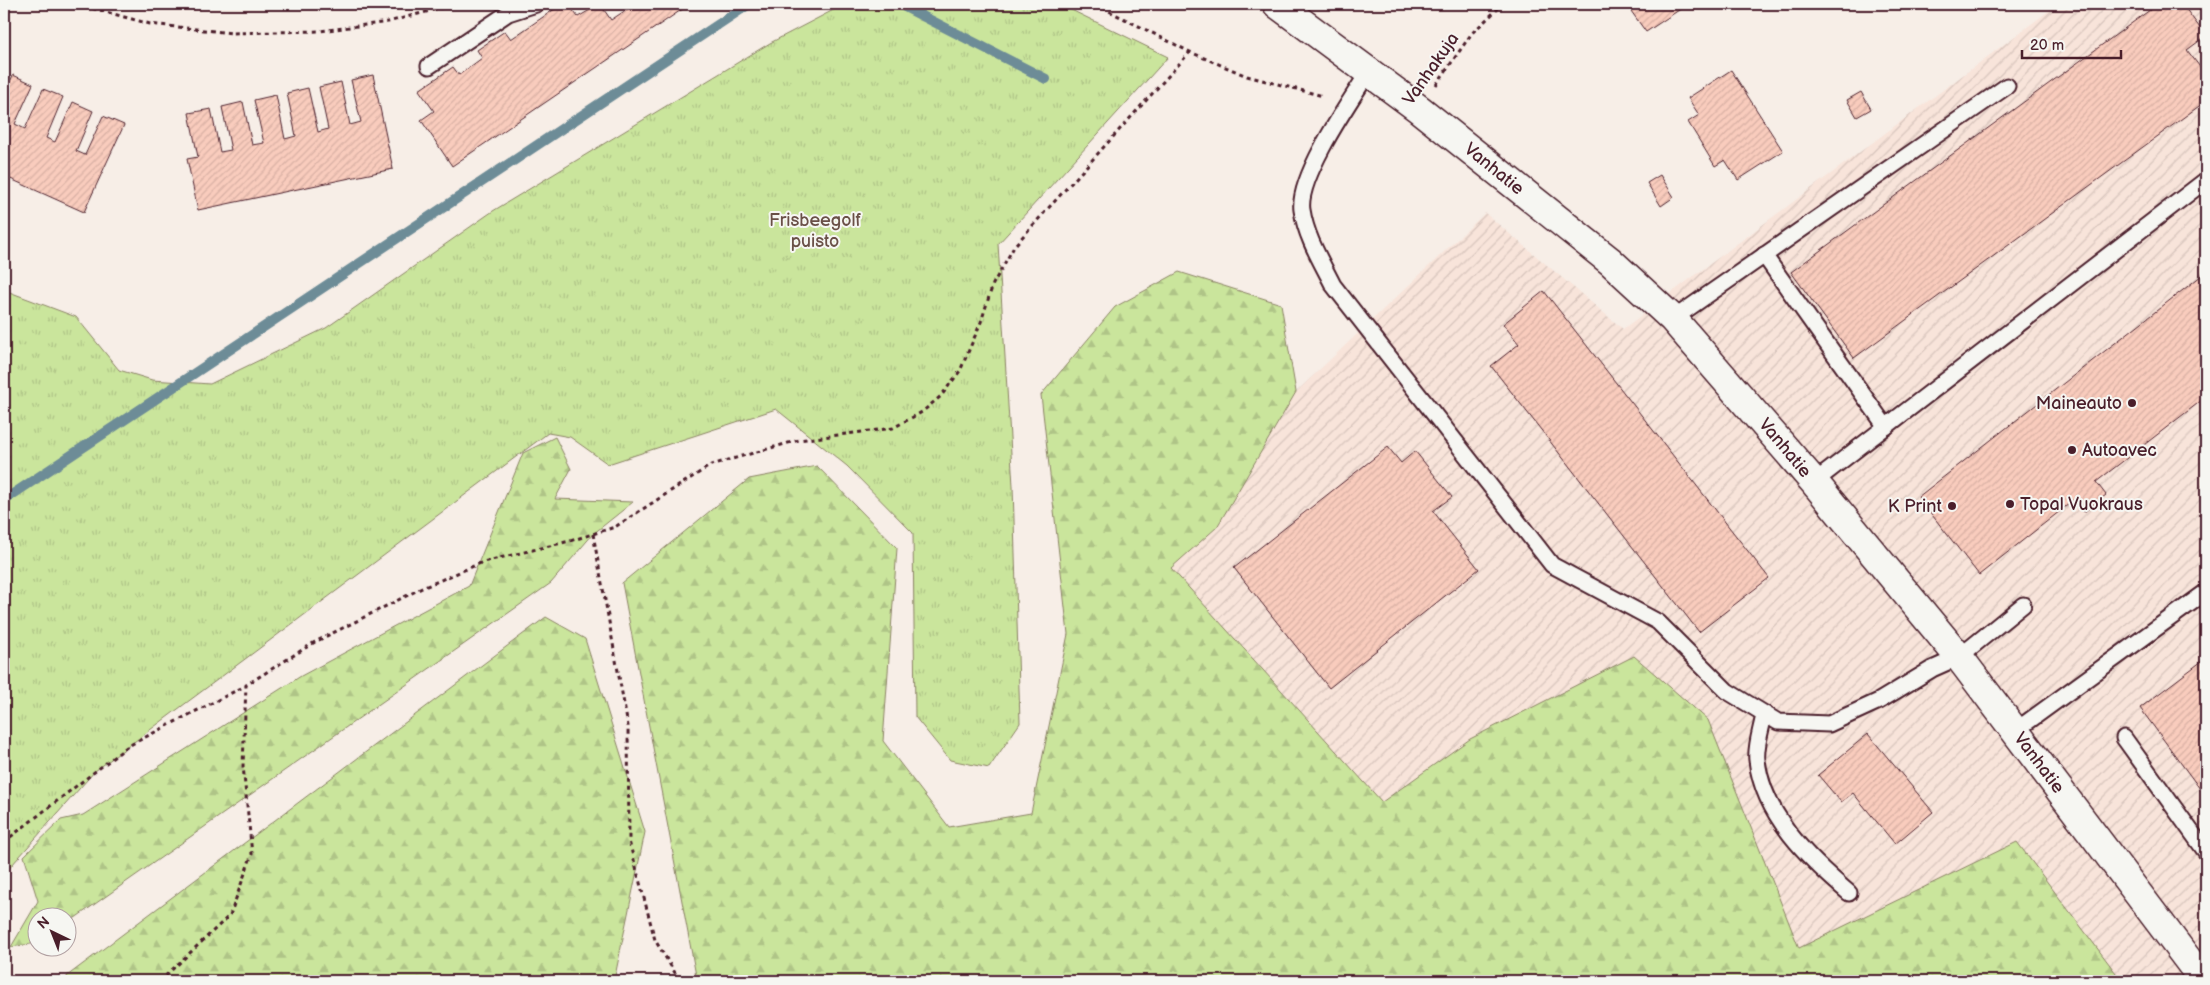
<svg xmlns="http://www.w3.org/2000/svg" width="2210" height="985" font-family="'Balsamiq Sans',sans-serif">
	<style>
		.industrial { fill: url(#industrial-furrows) }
		.grass { fill: url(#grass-tufts); stroke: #8a8264 }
		.forest { fill: url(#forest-firs); stroke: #8a8264 }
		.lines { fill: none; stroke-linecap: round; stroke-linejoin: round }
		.stream { stroke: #6d8c97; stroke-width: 10 }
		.building { fill: url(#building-hatch); stroke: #4a1f2b }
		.lane-casing { stroke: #4a1f2b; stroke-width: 19 }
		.street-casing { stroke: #4a1f2b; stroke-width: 31 }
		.path { stroke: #4a1f2b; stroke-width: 3; stroke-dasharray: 4 4; stroke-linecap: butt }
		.lane { stroke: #f6f6f2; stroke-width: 15 }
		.street { stroke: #f6f6f2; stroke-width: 28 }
		.poi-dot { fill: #4a1f2b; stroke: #f6f6f2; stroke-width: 2 }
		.labels { text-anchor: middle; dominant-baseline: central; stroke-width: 4; stroke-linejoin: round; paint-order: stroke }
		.street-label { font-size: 18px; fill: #4a1f2b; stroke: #f6f6f2 }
		.park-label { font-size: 18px; fill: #6a5047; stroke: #f6f6f2 }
		.poi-label { font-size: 18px; fill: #4a1f2b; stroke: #f6f6f2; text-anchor: end }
	</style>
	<defs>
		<pattern id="industrial-furrows" width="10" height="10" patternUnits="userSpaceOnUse" patternTransform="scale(1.25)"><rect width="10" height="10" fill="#f8e4da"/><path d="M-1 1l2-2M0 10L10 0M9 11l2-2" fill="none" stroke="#d6c3bb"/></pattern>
		<pattern id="grass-tufts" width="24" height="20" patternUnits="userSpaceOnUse" patternTransform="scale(1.25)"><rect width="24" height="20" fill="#cae59c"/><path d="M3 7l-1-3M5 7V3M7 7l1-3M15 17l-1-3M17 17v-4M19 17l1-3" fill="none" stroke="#afc487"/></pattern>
		<pattern id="forest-firs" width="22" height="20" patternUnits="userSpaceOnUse" patternTransform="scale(1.25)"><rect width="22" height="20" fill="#cae59c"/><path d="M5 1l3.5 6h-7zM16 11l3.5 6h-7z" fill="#afc487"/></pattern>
		<pattern id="building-hatch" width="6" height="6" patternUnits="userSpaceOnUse" patternTransform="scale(1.25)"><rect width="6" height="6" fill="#f9ccbd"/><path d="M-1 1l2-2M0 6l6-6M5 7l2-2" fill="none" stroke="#d7afa3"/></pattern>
	</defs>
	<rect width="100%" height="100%" fill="#f7eee7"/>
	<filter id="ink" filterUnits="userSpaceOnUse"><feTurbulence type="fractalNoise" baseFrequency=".02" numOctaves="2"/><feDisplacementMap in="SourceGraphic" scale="10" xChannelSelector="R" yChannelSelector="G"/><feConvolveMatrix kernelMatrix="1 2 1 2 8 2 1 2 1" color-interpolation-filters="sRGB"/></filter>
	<g filter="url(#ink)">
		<polygon class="industrial" points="2058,4 2206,4 2206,981 1393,981 1170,568 1217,527 1296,392 1485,213 1623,329"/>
		<polygon class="grass" points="845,4 1059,4 1168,57 998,244 1013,486 1020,723 989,768 950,760 915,717 913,533 847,466 776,409 608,464 570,437 548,433 95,771 4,874 4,290 76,317 119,370 152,380 210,384 326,328 493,211 770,43"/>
		<g class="forest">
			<polygon points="1179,272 1281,304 1296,392 1217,527 1171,568 1382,802 1470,739 1634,656 1708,720 1799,948 2017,842 2122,981 697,981 622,583 749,479 817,466 897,548 883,741 949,827 1031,813 1068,634 1041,395 1115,307"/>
			<polygon points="555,437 571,469 555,499 633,502 593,534 551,583 68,923 68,918 38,918 37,943 11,947 38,901 24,856 61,820 83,815 301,676 469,586 523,453"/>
			<polygon points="546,617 585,639 645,832 614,981 68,981 67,976"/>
		</g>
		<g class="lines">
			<g class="stream">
				<polyline points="899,4 1046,79"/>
				<polyline points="4,500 749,4"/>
			</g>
		</g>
		<g class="building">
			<polygon points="562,4 568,4 578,17 600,4 611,20 635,4 690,4 452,166 421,120 434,111 419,90 453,67 459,75 482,58 477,50 505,31 511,39"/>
			<polygon points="1626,4 1688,4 1646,32"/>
			<polygon points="2158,4 2182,4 2206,36 2187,50 2206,75 2206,101 1854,358 1791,272"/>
			<polygon points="1731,70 1783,151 1738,180 1725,160 1715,166 1688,122 1699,115 1688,98"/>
			<polygon points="13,75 33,84 15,124 25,129 43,89 63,97 46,138 55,142 73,102 93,111 76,151 85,155 103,116 124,125 84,212 4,176 4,95"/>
			<polygon points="373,75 393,169 198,210 187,159 198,157 189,113 211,109 220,152 231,150 222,107 243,102 252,145 264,143 254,100 276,95 285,139 296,136 287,93 308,88 318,132 328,129 319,87 341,82 350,125 361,122 351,80"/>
			<polygon points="1861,92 1871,109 1857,117 1847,100"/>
			<polygon points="1660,175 1674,197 1661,206 1647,183"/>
			<polygon points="2206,272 2206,397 2096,482 2106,495 2084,512 2074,500 1979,575 1918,497"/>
			<polygon points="1544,291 1769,578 1699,632 1491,366 1519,344 1503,324"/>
			<polygon points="1388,447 1401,463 1415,451 1452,497 1433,511 1479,569 1329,688 1234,568"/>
			<polygon points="2206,658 2206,797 2140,708"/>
			<polygon points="1868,734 1933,812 1895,844 1853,793 1841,802 1818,775"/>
		</g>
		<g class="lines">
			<defs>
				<g id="lane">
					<polyline points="429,66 508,13 536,4"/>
					<path d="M1368,73C1350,101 1297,178 1302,210C1306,237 1321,261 1333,285L1552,565L1658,622L1727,691L1778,722L1829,724L1879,701L1932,669L1959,657L2023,605"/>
					<polyline points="1764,255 1886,427"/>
					<polyline points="1673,319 2007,86"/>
					<polyline points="1814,482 2206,180"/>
					<path d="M1764,714C1762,728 1755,746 1757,760C1763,815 1809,859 1849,893"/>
					<polyline points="2015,731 2206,592"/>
					<polyline points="2124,738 2206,852"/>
				</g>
				<polyline id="street" points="1277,4 1419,109 1610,261 1673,319 1814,482 1959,657 2204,981"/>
			</defs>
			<use href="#lane" class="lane-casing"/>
			<use href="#street" class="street-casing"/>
			<g class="path">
				<polyline points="77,4 150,24 232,33 320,31 388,22 456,4"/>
				<polyline points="1095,4 1190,52 1247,76 1323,96"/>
				<polyline points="1436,85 1472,33 1503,4"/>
				<polyline points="593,534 628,726 629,841 655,940 680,981"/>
				<polyline points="4,842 128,746 245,686"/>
				<polyline points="160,981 230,915 252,854 243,766 246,685 315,642 422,588 483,562 570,541 615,527 711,465 799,440 893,428 922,412 941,396 960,371 981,322 993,284 1015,245 1190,52"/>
			</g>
			<use href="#lane" class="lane"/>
			<use href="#street" class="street"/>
		</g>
	</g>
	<g class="poi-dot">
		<circle cx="2132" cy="403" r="5"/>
		<circle cx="2072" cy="450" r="5"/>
		<circle cx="2010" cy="504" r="5"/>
		<circle cx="1952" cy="506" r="5"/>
	</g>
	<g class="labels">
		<g class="street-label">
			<text transform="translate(1431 69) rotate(-55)">Vanhakuja</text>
			<text transform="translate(1494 169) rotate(39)">Vanhatie</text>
			<text transform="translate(1785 448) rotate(50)">Vanhatie</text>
			<text transform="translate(2039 763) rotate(53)">Vanhatie</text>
		</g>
		<g class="park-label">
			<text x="815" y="220">Frisbeegolf<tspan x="815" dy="21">puisto</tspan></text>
		</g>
		<g class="poi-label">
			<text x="2122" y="403">Maineauto</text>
			<text x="2082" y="450" text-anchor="start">Autoavec</text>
			<text x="2020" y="504" text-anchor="start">Topal Vuokraus</text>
			<text x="1942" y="506">K Print</text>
		</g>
	</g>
	<rect width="2210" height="985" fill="none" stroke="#f6f6f2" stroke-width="20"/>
	<rect x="10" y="10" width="2190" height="965" fill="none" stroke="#4a1f2b" stroke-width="2" filter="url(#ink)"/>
	<g transform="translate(52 932) rotate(317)"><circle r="24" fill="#f6f6f2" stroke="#b1a0a2"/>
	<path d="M0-4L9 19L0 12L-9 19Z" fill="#4a1f2b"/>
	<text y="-8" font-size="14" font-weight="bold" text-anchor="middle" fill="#4a1f2b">N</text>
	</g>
	<path d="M2022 50v8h99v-8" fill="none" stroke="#4a1f2b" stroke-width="2.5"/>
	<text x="2030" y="50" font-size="15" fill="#4a1f2b" stroke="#f6f6f2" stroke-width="4" paint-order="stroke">20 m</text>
</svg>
